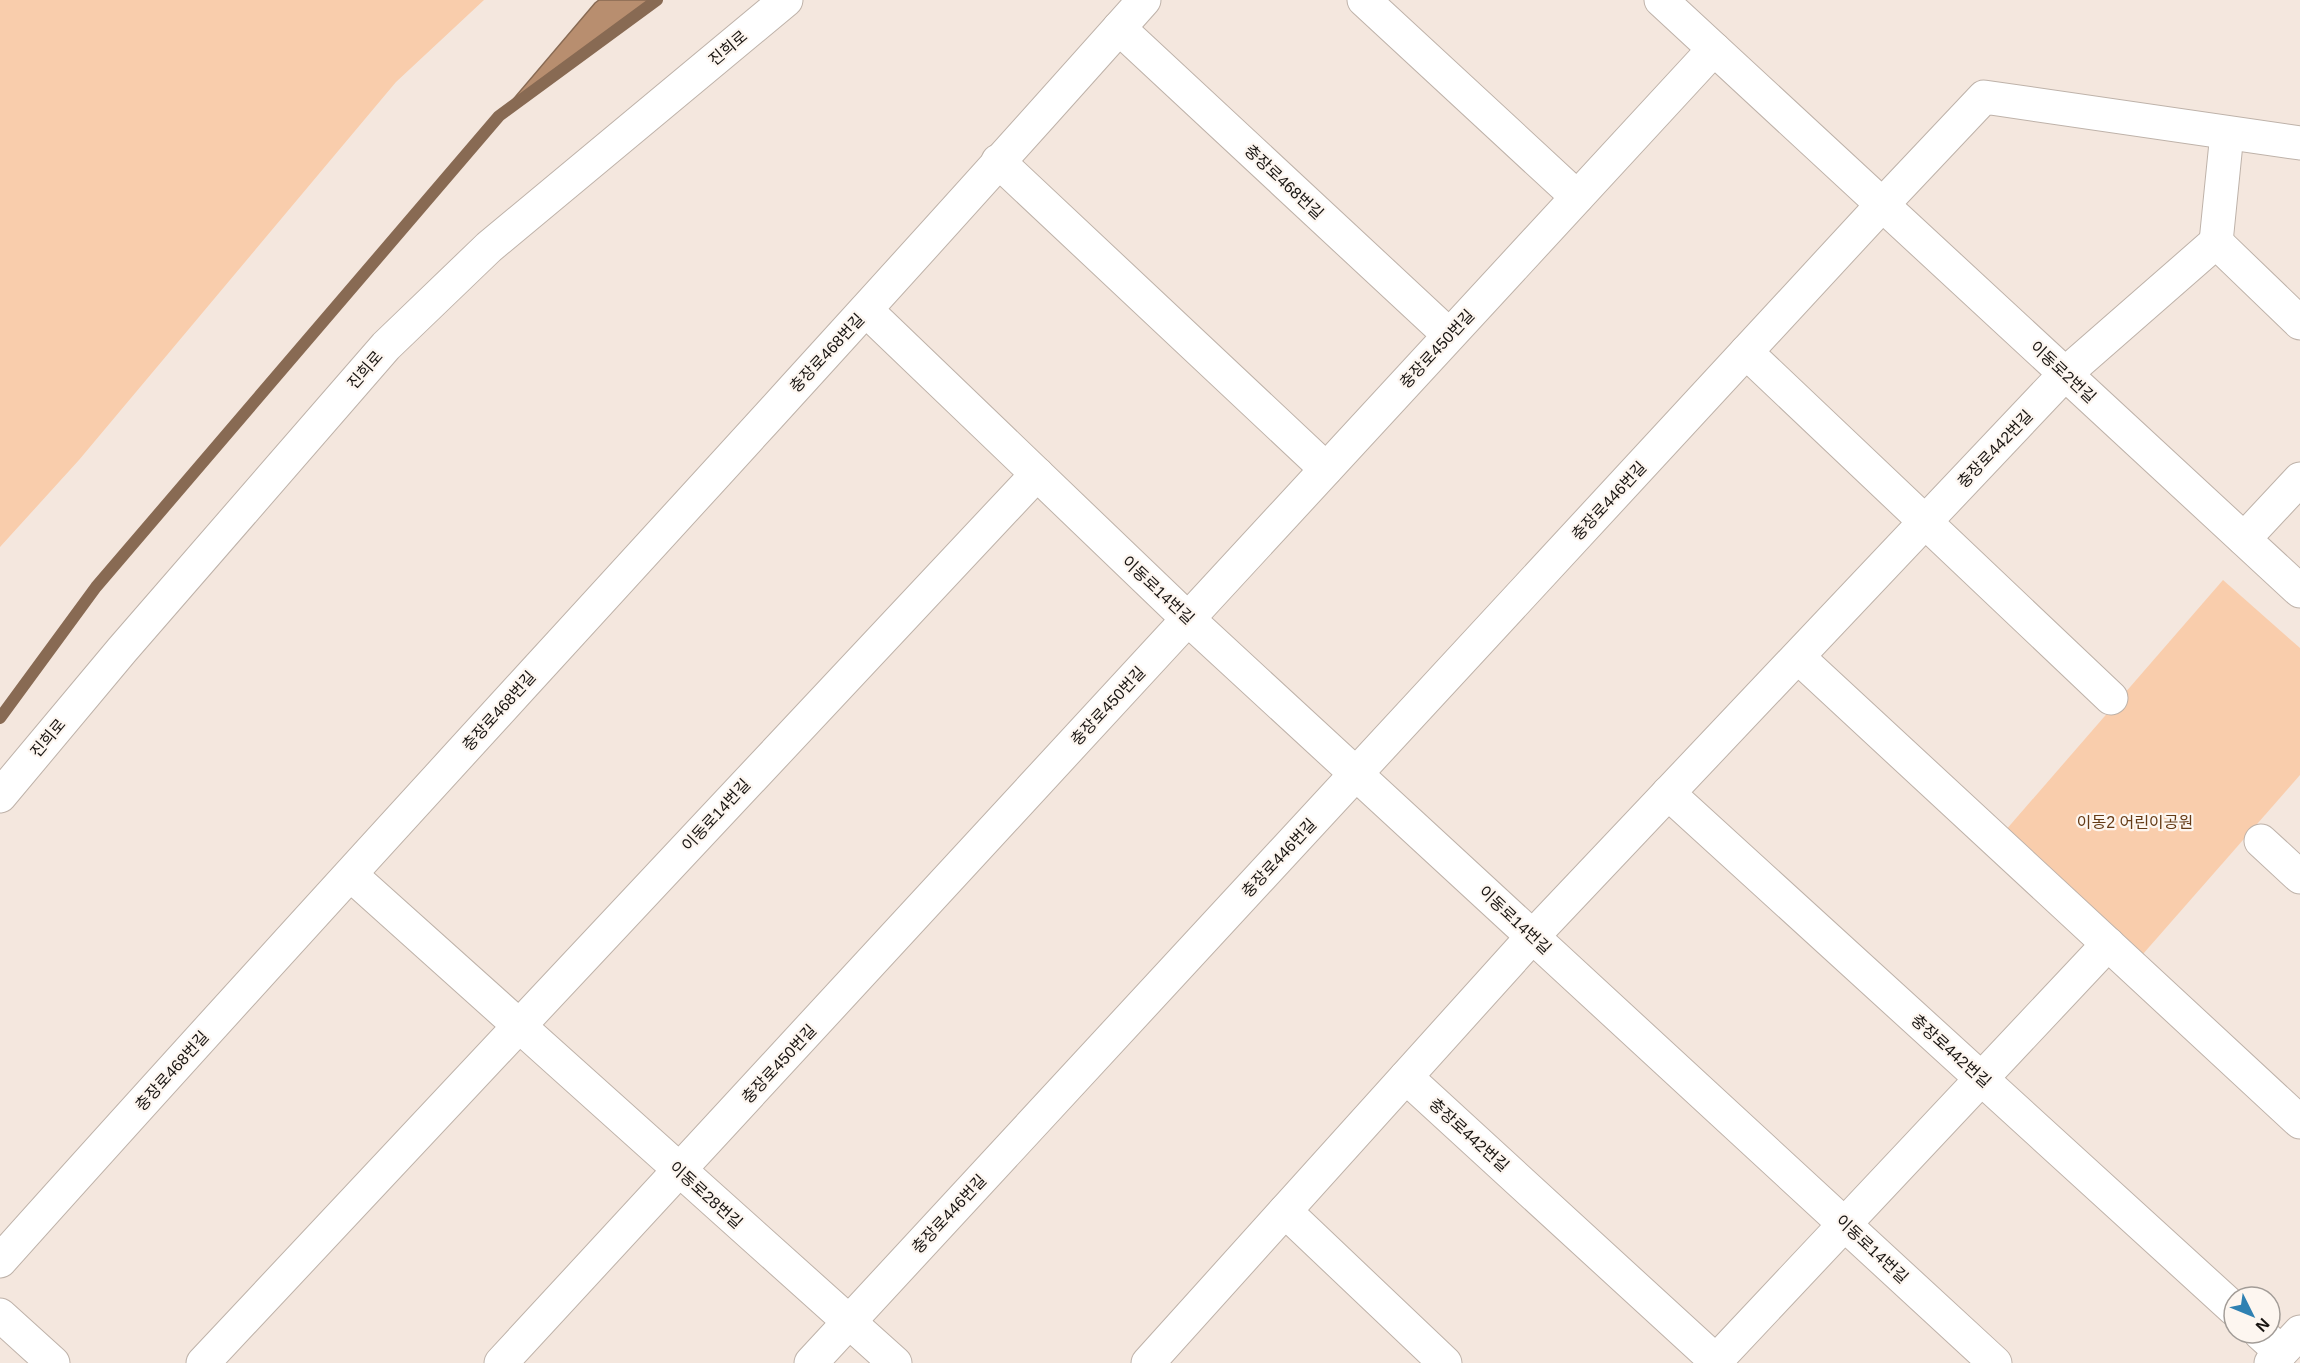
<svg xmlns="http://www.w3.org/2000/svg" width="2300" height="1363" font-family="Arial,'Noto Sans KR',sans-serif">
	<style>
		.green { fill: #f9cdac }
		.water { fill: #b88e6f; stroke: #886a53; stroke-width: 1.5 }
		.lines { fill: none; stroke-linecap: round; stroke-linejoin: round }
		.stream { stroke: #886a53; stroke-width: 12 }
		.street-casing { stroke: #beb2a9; stroke-width: 35 }
		.secondary-casing { stroke: #beb2a9; stroke-width: 35 }
		.street { stroke: #fff; stroke-width: 33 }
		.secondary { stroke: #fff; stroke-width: 33 }
		.labels { text-anchor: middle; dominant-baseline: central; stroke-width: 4.5; stroke-linejoin: round; paint-order: stroke }
		.street-label { font-size: 16px; fill: #191512; stroke: #fdf6f0 }
		.park-label { font-size: 16px; fill: #643a15; stroke: #fdf6f0 }
	</style>
	<rect width="100%" height="100%" fill="#f4e7de"/>
	<g class="green">
		<polygon points="0,0 484,0 396,82 79,460 0,547"/>
		<polygon points="2223,580 2300,648 2300,775 2143,954 2005,831"/>
	</g>
	<polygon class="water" points="599,0 657,0 499,116 595,3"/>
	<g class="lines">
		<polyline class="stream" points="0,718 96,587 499,116 657,0"/>
		<defs>
			<g id="street">
				<polyline points="1364,0 1577,197"/>
				<polyline points="1119,28 1449,335"/>
				<polyline points="998,161 1326,469"/>
				<polyline points="1882,205 1984,97 2300,143"/>
				<polyline points="2216,242 2227,133"/>
				<polyline points="866,310 1188,619 1995,1363"/>
				<polyline points="1746,352 2111,698"/>
				<polyline points="2244,539 2300,479"/>
				<polyline points="1798,657 2300,1122"/>
				<polyline points="1668,793 2234,1309"/>
				<polyline points="2261,841 2300,877"/>
				<polyline points="351,875 895,1363"/>
				<polyline points="1406,1077 1718,1363"/>
				<polyline points="1285,1211 1445,1363"/>
				<path d="M0,1261C378,838 767,424 1144,0"/>
				<polyline points="0,1315 53,1363"/>
				<polyline points="2260,1333 2281,1352"/>
				<polyline points="203,1363 1037,474"/>
				<polyline points="501,1363 1714,49"/>
				<polyline points="1148,1363 1533,936 2065,374 2216,242 2300,323"/>
				<polyline points="1714,1363 2108,944"/>
				<polyline points="2271,1363 2300,1332"/>
			</g>
			<g id="secondary">
				<polyline points="1661,0 2300,591"/>
				<polyline points="0,796 122,650 386,346 489,247 786,0"/>
				<polyline points="811,1363 1882,205"/>
			</g>
		</defs>
		<use href="#street" class="street-casing"/>
		<use href="#secondary" class="secondary-casing"/>
		<use href="#street" class="street"/>
		<use href="#secondary" class="secondary"/>
	</g>
	<g class="labels">
		<g class="street-label">
			<text transform="translate(728 48) rotate(-40)">진희로</text>
			<text transform="translate(1284 182) rotate(43)">충장로468번길</text>
			<text transform="translate(1437 349) rotate(-47)">충장로450번길</text>
			<text transform="translate(827 353) rotate(-47)">충장로468번길</text>
			<text transform="translate(365 370) rotate(-49)">진희로</text>
			<text transform="translate(2063 372) rotate(43)">이동로2번길</text>
			<text transform="translate(1995 449) rotate(-46)">충장로442번길</text>
			<text transform="translate(1609 501) rotate(-47)">충장로446번길</text>
			<text transform="translate(1158 590) rotate(43)">이동로14번길</text>
			<text transform="translate(1108 706) rotate(-47)">충장로450번길</text>
			<text transform="translate(499 711) rotate(-48)">충장로468번길</text>
			<text transform="translate(48 738) rotate(-50)">진희로</text>
			<text transform="translate(716 815) rotate(-47)">이동로14번길</text>
			<text transform="translate(1279 858) rotate(-47)">충장로446번길</text>
			<text transform="translate(1515 920) rotate(43)">이동로14번길</text>
			<text transform="translate(1951 1051) rotate(42)">충장로442번길</text>
			<text transform="translate(779 1064) rotate(-47)">충장로450번길</text>
			<text transform="translate(172 1071) rotate(-48)">충장로468번길</text>
			<text transform="translate(1469 1135) rotate(42)">충장로442번길</text>
			<text transform="translate(706 1195) rotate(42)">이동로28번길</text>
			<text transform="translate(949 1214) rotate(-47)">충장로446번길</text>
			<text transform="translate(1872 1249) rotate(43)">이동로14번길</text>
		</g>
		<g class="park-label">
			<text x="2135" y="822">이동2 어린이공원</text>
		</g>
	</g>
	<g transform="translate(2252 1315) rotate(133)"><circle r="28" fill="#fdf6f0" stroke="#a29c97" stroke-width="1.5"/>
	<path d="M0-4.5L10 22L0 15L-10 22Z" fill="#2f81b2"/>
	<text y="-9" font-size="16" font-weight="bold" text-anchor="middle" fill="#191512">N</text>
	</g>
</svg>
